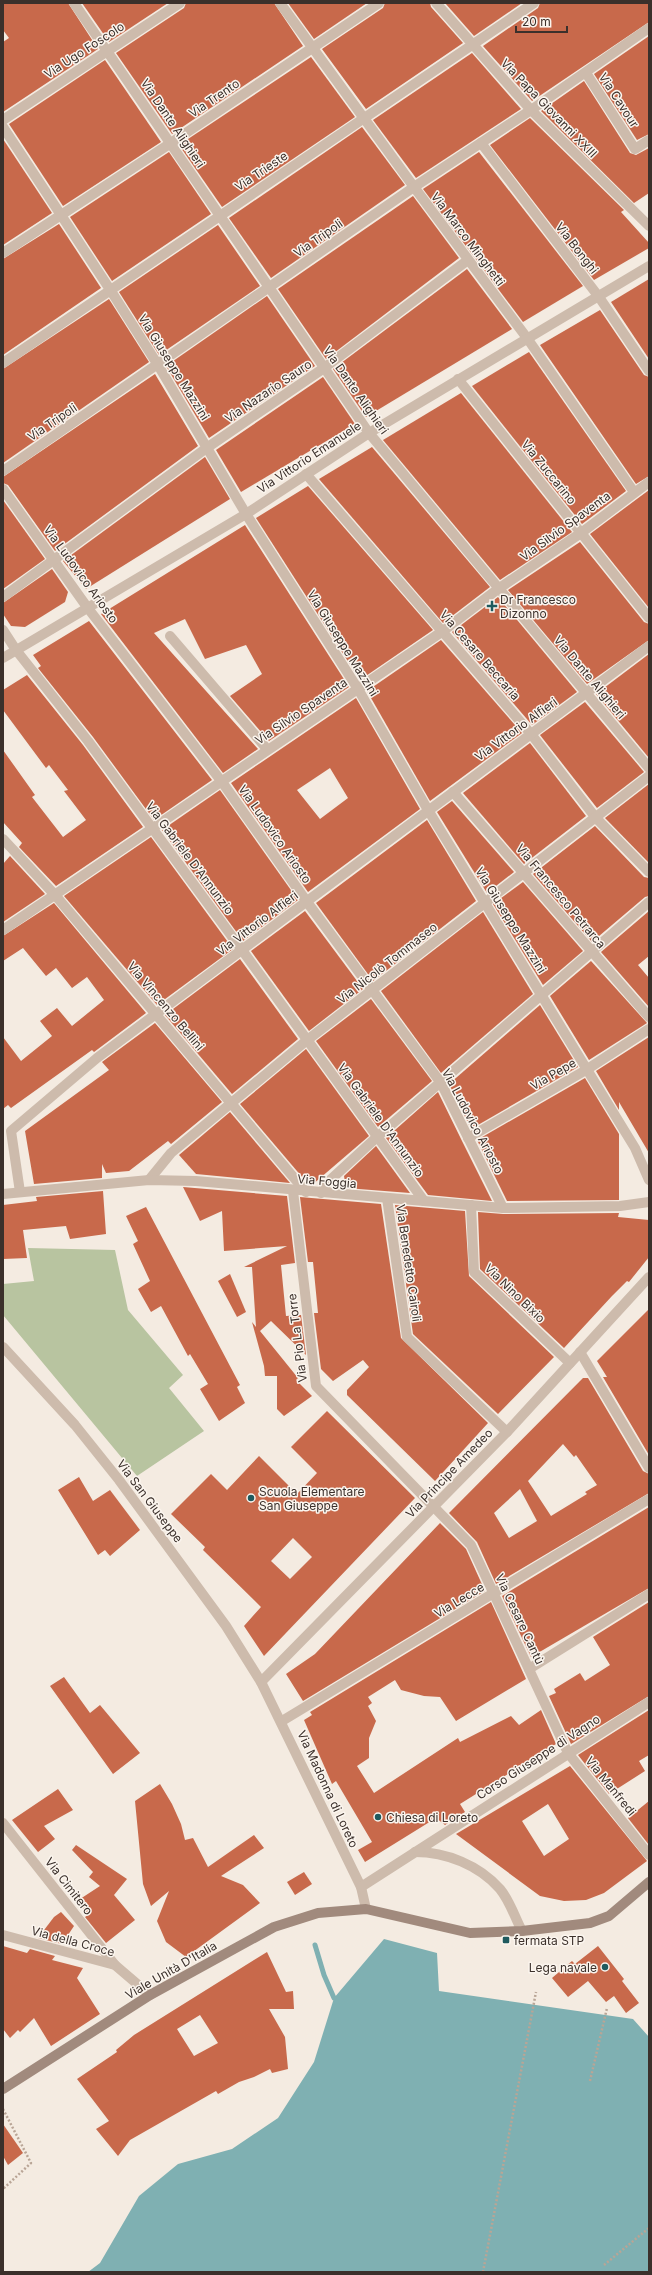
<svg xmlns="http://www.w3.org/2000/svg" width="652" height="2275" font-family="Inter,sans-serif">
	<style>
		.green { fill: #b8c4a0 }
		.water { fill: #7fb0b2 }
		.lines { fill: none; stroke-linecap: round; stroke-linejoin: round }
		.stream { stroke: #7fb0b2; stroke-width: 5 }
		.building { fill: #c8694b; fill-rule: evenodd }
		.path { stroke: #b9a596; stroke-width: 2.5; stroke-dasharray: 2 2; stroke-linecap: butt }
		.street { stroke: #cdbbac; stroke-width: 10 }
		.secondary { stroke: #a18a7d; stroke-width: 10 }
		.poi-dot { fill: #1f5a5e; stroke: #fbf5ee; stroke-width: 1.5 }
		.labels { text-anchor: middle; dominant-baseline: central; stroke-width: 3; stroke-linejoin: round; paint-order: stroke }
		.street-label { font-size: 12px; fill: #3b302b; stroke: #fbf5ee }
		.poi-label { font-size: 12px; fill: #3b302b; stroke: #fbf5ee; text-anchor: start }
	</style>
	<rect width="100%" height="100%" fill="#f4ebe1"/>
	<polygon class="green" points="28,1248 115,1250 128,1310 183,1375 169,1388 204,1431 137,1476 3,1315 3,1284 34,1281"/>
	<polygon class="water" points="384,1939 437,1953 439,1991 633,2019 649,2037 649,2272 88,2272 100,2263 139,2196 178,2164 232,2149 278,2118 314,2062 334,1998"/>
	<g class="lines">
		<polyline class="stream" points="315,1945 324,1975 334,1998"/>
	</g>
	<g class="building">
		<polygon points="3,3 68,3 98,49 3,112 3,42 9,38 3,30"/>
		<polygon points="82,3 168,3 109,42"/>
		<polygon points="186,3 274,3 303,46 172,134 116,53 184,8"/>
		<polygon points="288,3 367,3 314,39"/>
		<polygon points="385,3 430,3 431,7 463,43 366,109 322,49 383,8"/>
		<polygon points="445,3 522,3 474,36"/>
		<polygon points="540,3 649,3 649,22 532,101 483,46 538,8"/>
		<polygon points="649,36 649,134 637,140 594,74"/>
		<polygon points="472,53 521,109 416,178 373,120"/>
		<polygon points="311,57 355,117 222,207 179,145"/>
		<polygon points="105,60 161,142 63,206 9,124"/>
		<polygon points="584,81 630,153 636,155 649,148 649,193 634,203 541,111"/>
		<polygon points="530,118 624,210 621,212 649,243 649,248 594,280 490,145"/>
		<polygon points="362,127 405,185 271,278 229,218"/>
		<polygon points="3,139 52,213 3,245"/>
		<polygon points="169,152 211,214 112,281 70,217"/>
		<polygon points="479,152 583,286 523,322 423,189"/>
		<polygon points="413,196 459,258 326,359 278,289"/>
		<polygon points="59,224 101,288 3,355 3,259"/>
		<polygon points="218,225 260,286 159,355 119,292"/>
		<polygon points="467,269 512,329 366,417 333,369"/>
		<polygon points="649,279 649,359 611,302"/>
		<polygon points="267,296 315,366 209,438 166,366"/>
		<polygon points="109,299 149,362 3,463 3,369"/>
		<polygon points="600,310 644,375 649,377 649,476 636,484 540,345"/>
		<polygon points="529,352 626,491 582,524 472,386"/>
		<polygon points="155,374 198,446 55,551 8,485 3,483 3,477"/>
		<polygon points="323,377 355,424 241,492 216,450"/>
		<polygon points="461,393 572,532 500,580 383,440"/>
		<polygon points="372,447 490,587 443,623 319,479"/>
		<polygon points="205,457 230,499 86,589 63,561"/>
		<polygon points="308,486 433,630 360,680 256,518"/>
		<polygon points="649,490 649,608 590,534"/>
		<polygon points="3,500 45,559 3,589"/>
		<polygon points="245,525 349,687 269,741 230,696 262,674 246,645 205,659 185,619 154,633 258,749 223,773 101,614"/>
		<polygon points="580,542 644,622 649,624 649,640 587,684 508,590"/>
		<polygon points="52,569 68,592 65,602 25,627 11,626 3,614 3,603"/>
		<polygon points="498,597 577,692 532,725 452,632"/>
		<polygon points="89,621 212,780 154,820 93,737 38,668 41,666 33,655"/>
		<polygon points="441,640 522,733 430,801 367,691"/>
		<polygon points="649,654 649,758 596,694"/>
		<polygon points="27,675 83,745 143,827 56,886 19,847 22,843 3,822 3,750 35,795 32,797 63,837 86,820 64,791 68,790 49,765 46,768 3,710 3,690"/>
		<path d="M356,698L420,809L308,892L231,783ZM330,768L348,798L320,819L297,790Z"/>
		<polygon points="585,702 644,772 597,808 540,735"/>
		<polygon points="530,743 586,816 524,864 463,793"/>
		<polygon points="649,784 649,863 605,818"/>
		<polygon points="220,790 298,900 243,941 162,830"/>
		<polygon points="452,801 514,872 487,893 437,812"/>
		<polygon points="427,820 476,901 373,981 316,903"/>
		<polygon points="595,826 644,877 649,878 649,896 645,897 592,942 533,874"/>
		<polygon points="151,837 233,949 157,1005 64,896"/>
		<polygon points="10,856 45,894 3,922 3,864"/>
		<polygon points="523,882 583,951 543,985 493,904"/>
		<polygon points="54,903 146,1013 94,1052 92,1050 11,1108 8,1105 3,1109 3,1037 21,1061 52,1036 40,1021 57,1008 72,1026 104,1000 87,977 72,988 56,968 46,976 23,948 3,961 3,936"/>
		<polygon points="305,911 363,989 309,1031 251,951"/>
		<polygon points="649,911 649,956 638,965 649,978 649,1007 601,952"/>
		<polygon points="483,912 533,994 441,1073 381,991"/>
		<polygon points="240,959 298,1039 232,1094 165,1015"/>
		<polygon points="591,961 647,1023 589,1060 550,996"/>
		<polygon points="371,999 432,1081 378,1127 316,1041"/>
		<polygon points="540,1005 578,1067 471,1129 449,1084"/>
		<polygon points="155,1023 222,1102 171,1144 168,1141 129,1171 106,1173 102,1164 102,1178 34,1184 25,1131 109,1070 102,1062"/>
		<polygon points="649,1037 649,1153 619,1102 619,1110 596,1071"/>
		<polygon points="306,1049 369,1136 312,1185 308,1184 240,1104"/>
		<polygon points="585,1078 619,1134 619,1200 507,1201 477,1140"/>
		<polygon points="438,1092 462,1141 492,1201 428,1195 386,1138"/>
		<polygon points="230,1112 290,1183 196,1174 179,1155"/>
		<polygon points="376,1146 410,1193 346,1188 344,1176"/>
		<polygon points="183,1187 287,1196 295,1263 281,1265 286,1316 301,1315 306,1355 271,1321 260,1331 298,1378 296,1380 312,1396 284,1416 277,1409 277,1376 265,1376 264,1366 252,1322 256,1327 252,1267 244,1267 287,1246 224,1251 222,1211 200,1221"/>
		<polygon points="103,1191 106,1234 70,1239 66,1226 23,1230 27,1258 3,1259 3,1205 37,1201 36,1197"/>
		<polygon points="300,1197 381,1204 401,1338 488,1423 435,1481 347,1395 347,1390 369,1367 363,1360 333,1381 321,1369 314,1313 318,1313 313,1262 308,1262"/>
		<polygon points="395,1205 465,1211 469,1276 554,1357 498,1414 413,1334"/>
		<polygon points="146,1207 240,1385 237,1387 245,1403 219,1421 200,1389 208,1384 190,1354 188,1356 161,1306 151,1312 138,1289 150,1281 133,1244 138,1241 126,1216"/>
		<polygon points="478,1212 503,1214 619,1213 618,1217 649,1220 649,1257 629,1282 627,1281 612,1296 564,1348 480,1269"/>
		<polygon points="230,1274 246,1312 237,1317 218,1281"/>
		<polygon points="649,1309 649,1455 603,1377 607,1377 597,1361"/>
		<path d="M583,1378H588L643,1471L649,1474V1493L496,1584L477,1542L449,1513ZM563,1444L574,1457L576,1455L597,1485L585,1492L587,1494L551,1516L528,1481ZM520,1489L537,1521L509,1538L494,1513Z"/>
		<path d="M327,1411L415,1498L264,1656L244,1626L261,1607L203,1550L205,1547L171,1514L211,1474L227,1490L259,1456L297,1494L317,1473L291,1447ZM293,1538L312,1557L290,1579L271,1561Z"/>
		<polygon points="79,1477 93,1501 110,1490 140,1530 110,1556 105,1550 98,1555 58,1490"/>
		<polygon points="649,1507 649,1588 531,1657 502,1596"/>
		<polygon points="440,1523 466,1549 485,1591 303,1701 286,1674 315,1654"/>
		<polygon points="491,1602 526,1679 456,1721 440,1697 424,1696 401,1690 395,1680 368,1697 372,1703 368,1706 376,1721 369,1738 369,1758 357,1766 374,1793 458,1738 460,1742 511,1716 519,1725 541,1710 556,1744 460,1804 465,1812 445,1825 436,1818 365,1862 358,1850 372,1842 336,1781 332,1784 304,1720 312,1715 310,1712"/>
		<polygon points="649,1602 649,1696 571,1744 549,1696 556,1693 554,1689 580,1673 585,1681 610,1665 593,1637"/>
		<polygon points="64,1677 90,1713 100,1705 140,1753 113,1774 50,1686"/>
		<polygon points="649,1710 649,1755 639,1761 645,1771 609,1794 578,1755"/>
		<path d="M570,1766L647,1861L604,1893L586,1900L564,1901L540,1896L456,1834ZM548,1804L569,1839L544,1856L522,1821Z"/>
		<polygon points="160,1784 172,1804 181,1824 185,1840 193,1838 208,1867 254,1835 264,1848 221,1876 243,1885 260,1903 186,1957 166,1942 157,1921 169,1891 151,1906 143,1884 135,1801"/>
		<polygon points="58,1789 73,1810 44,1826 55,1839 38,1852 12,1820"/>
		<polygon points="649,1801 649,1845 628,1818"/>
		<polygon points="76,1845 127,1879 114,1895 135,1920 106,1943 85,1917 88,1915 77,1901 100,1886 89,1877 93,1872 72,1850"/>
		<polygon points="304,1872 312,1884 295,1895 287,1882"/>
		<polygon points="61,1912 74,1926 62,1944 38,1938 54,1917"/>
		<polygon points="3,1946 27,1953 30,1949 55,1956 52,1960 83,1968 77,1978 100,2014 51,2046 34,2018 20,2032 18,2030 10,2038 3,2029"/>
		<polygon points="598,1946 624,1979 622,1981 639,2003 626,2013 614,1996 606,2002 588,1981 568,1997 552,1978 572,1961 575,1964"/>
		<path d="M267,1952L286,1992L293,1991L294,2009H269L285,2037L288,2069L272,2073L270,2069L254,2077L239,2082L218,2094L216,2091L130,2140L118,2156L96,2129L109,2121L77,2079L117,2052L116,2050L134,2035ZM200,2015L218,2043L194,2056L177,2029Z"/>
		<polygon points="3,2124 23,2153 8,2165 3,2156"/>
	</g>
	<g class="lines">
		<g class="path">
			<polyline points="590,2081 607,2008"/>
			<polyline points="3,2109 31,2163 3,2189"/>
			<polyline points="604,2265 649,2228"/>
			<polyline points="483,2272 536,1992"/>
		</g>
		<g class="street">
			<polyline points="74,3 369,433 649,768"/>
			<polyline points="280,3 414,187 527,338 634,492"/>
			<polyline points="436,3 531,110 649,226"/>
			<polyline points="586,73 635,149 649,140"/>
			<polyline points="3,120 180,3"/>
			<polyline points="3,127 111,291 158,365 246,514 358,689 428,810 635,1148 649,1180"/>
			<polyline points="481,143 599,297 649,371"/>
			<polyline points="3,253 171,143 379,3"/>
			<polyline points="3,363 534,3"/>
			<polyline points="458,379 649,618"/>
			<polyline points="3,471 414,187 531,110 649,28"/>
			<polyline points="306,474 531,734 596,818 649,872"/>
			<polyline points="3,489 87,607 222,782 307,902 441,1083 503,1208"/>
			<polyline points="3,597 208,447 324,368 468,260"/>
			<polyline points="3,630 16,650 88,741 242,950 424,1201"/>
			<polyline points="170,636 267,749"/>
			<polyline points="3,658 246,514 369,433 649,266"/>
			<polyline points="453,792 649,1017"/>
			<polyline points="3,839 55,895 306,1192"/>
			<polyline points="3,930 443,631 498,589 581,533 649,482"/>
			<polyline points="468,1138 586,1070 649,1029"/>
			<polyline points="149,1180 171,1153 306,1041 649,776"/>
			<polyline points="293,1191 316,1386 471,1545 568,1753 649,1855"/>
			<polyline points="20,1192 11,1131 97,1058 649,646"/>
			<polyline points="321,1193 328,1182 377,1137 649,902"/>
			<polyline points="3,1194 149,1180 196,1181 503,1208 620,1206 649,1202"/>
			<polyline points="387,1198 407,1337 507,1432"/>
			<polyline points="471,1205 474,1272 570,1363"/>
			<polyline points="3,1347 75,1425 119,1480 226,1626 261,1682 361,1887 366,1909"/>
			<polyline points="580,1352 649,1468"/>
			<polyline points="529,1669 649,1594"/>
			<polyline points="261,1682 507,1432 649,1277"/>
			<polyline points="282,1721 649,1499"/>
			<polyline points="3,1823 115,1965"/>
			<path d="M415,1852C446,1852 479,1865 500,1889C510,1901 515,1918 522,1931"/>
			<polyline points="361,1887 649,1702"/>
			<polyline points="3,1935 115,1965 150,1995"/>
		</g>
		<polyline class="secondary" points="3,2089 150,1995 274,1927 318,1913 366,1909 470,1933 522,1931 590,1923 609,1916 649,1882"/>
	</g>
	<g class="poi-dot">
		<path d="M490 600h4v4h4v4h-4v4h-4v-4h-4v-4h4z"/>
		<circle cx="251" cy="1498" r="4"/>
		<circle cx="378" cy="1817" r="4"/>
		<rect x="502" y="1936" width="8" height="8" rx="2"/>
		<circle cx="605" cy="1967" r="4"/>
	</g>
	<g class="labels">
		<g class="street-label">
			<text transform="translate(84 50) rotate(-33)">Via Ugo Foscolo</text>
			<text transform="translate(214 98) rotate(-34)">Via Trento</text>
			<text transform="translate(619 100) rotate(57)">Via Cavour</text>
			<text transform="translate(549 108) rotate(46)">Via Papa Giovanni XXIII</text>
			<text transform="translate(173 123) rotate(56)">Via Dante Alighieri</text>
			<text transform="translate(261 171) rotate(-34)">Via Trieste</text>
			<text transform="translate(318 238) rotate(-35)">Via Tripoli</text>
			<text transform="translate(468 239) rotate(53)">Via Marco Minghetti</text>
			<text transform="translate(577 248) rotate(52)">Via Bonghi</text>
			<text transform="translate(174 367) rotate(58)">Via Giuseppe Mazzini</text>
			<text transform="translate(356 390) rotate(55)">Via Dante Alighieri</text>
			<text transform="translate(268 391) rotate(-34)">Via Nazario Sauro</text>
			<text transform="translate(52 422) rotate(-34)">Via Tripoli</text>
			<text transform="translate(309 457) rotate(-33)">Via Vittorio Emanuele</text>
			<text transform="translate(549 472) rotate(51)">Via Zuccarino</text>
			<text transform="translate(565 526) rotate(-36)">Via Silvio Spaventa</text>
			<text transform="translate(81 574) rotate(54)">Via Ludovico Ariosto</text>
			<text transform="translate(343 643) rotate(58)">Via Giuseppe Mazzini</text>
			<text transform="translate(480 655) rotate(49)">Via Cesare Beccaria</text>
			<text transform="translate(590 677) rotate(50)">Via Dante Alighieri</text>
			<text transform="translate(301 711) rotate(-34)">Via Silvio Spaventa</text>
			<text transform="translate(516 729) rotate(-36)">Via Vittorio Alfieri</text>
			<text transform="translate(275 834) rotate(55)">Via Ludovico Ariosto</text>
			<text transform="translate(190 858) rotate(53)">Via Gabriele D'Annunzio</text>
			<text transform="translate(561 896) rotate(50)">Via Francesco Petrarca</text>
			<text transform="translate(511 920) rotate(58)">Via Giuseppe Mazzini</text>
			<text transform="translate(257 923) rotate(-37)">Via Vittorio Alfieri</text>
			<text transform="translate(387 963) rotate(-38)">Via Nicolò Tommaseo</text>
			<text transform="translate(166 1006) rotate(50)">Via Vincenzo Bellini</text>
			<text transform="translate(553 1074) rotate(-30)">Via Pepe</text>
			<text transform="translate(381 1120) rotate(54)">Via Gabriele D'Annunzio</text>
			<text transform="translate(473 1121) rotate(62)">Via Ludovico Ariosto</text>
			<text transform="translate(327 1181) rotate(5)">Via Foggia</text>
			<text transform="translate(409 1263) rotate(82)">Via Benedetto Cairoli</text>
			<text transform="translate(515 1293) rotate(44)">Via Nino Bixio</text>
			<text transform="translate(297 1338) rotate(-97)">Via Pio La Torre</text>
			<text transform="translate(449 1473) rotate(-46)">Via Principe Amedeo</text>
			<text transform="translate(150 1501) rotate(53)">Via San Giuseppe</text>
			<text transform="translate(459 1600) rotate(-31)">Via Lecce</text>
			<text transform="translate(520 1619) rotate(65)">Via Cesare Cantù</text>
			<text transform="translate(538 1757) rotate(-33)">Corso Giuseppe di Vagno</text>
			<text transform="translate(611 1786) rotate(51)">Via Manfredi</text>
			<text transform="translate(328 1789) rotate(65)">Via Madonna di Loreto</text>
			<text transform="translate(69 1886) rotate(52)">Via Cimitero</text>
			<text transform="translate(73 1941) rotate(15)">Via della Croce</text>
			<text transform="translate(171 1970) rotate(-30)">Viale Unità D'Italia</text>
		</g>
		<g class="poi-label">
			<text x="500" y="599">Dr Francesco<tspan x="500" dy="14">Dizonno</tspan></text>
			<text x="259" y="1491">Scuola Elementare<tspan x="259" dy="14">San Giuseppe</tspan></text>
			<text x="386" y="1817">Chiesa di Loreto</text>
			<text x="514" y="1940">fermata STP</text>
			<text x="597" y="1967" text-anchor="end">Lega navale</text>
		</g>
	</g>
	<rect width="652" height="2275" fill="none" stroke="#3b302b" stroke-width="8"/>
	<path d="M516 26v6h51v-6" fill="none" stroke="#3b302b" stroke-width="2"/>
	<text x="522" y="26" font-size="12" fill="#3b302b" stroke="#fbf5ee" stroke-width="3" paint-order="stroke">20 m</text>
</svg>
